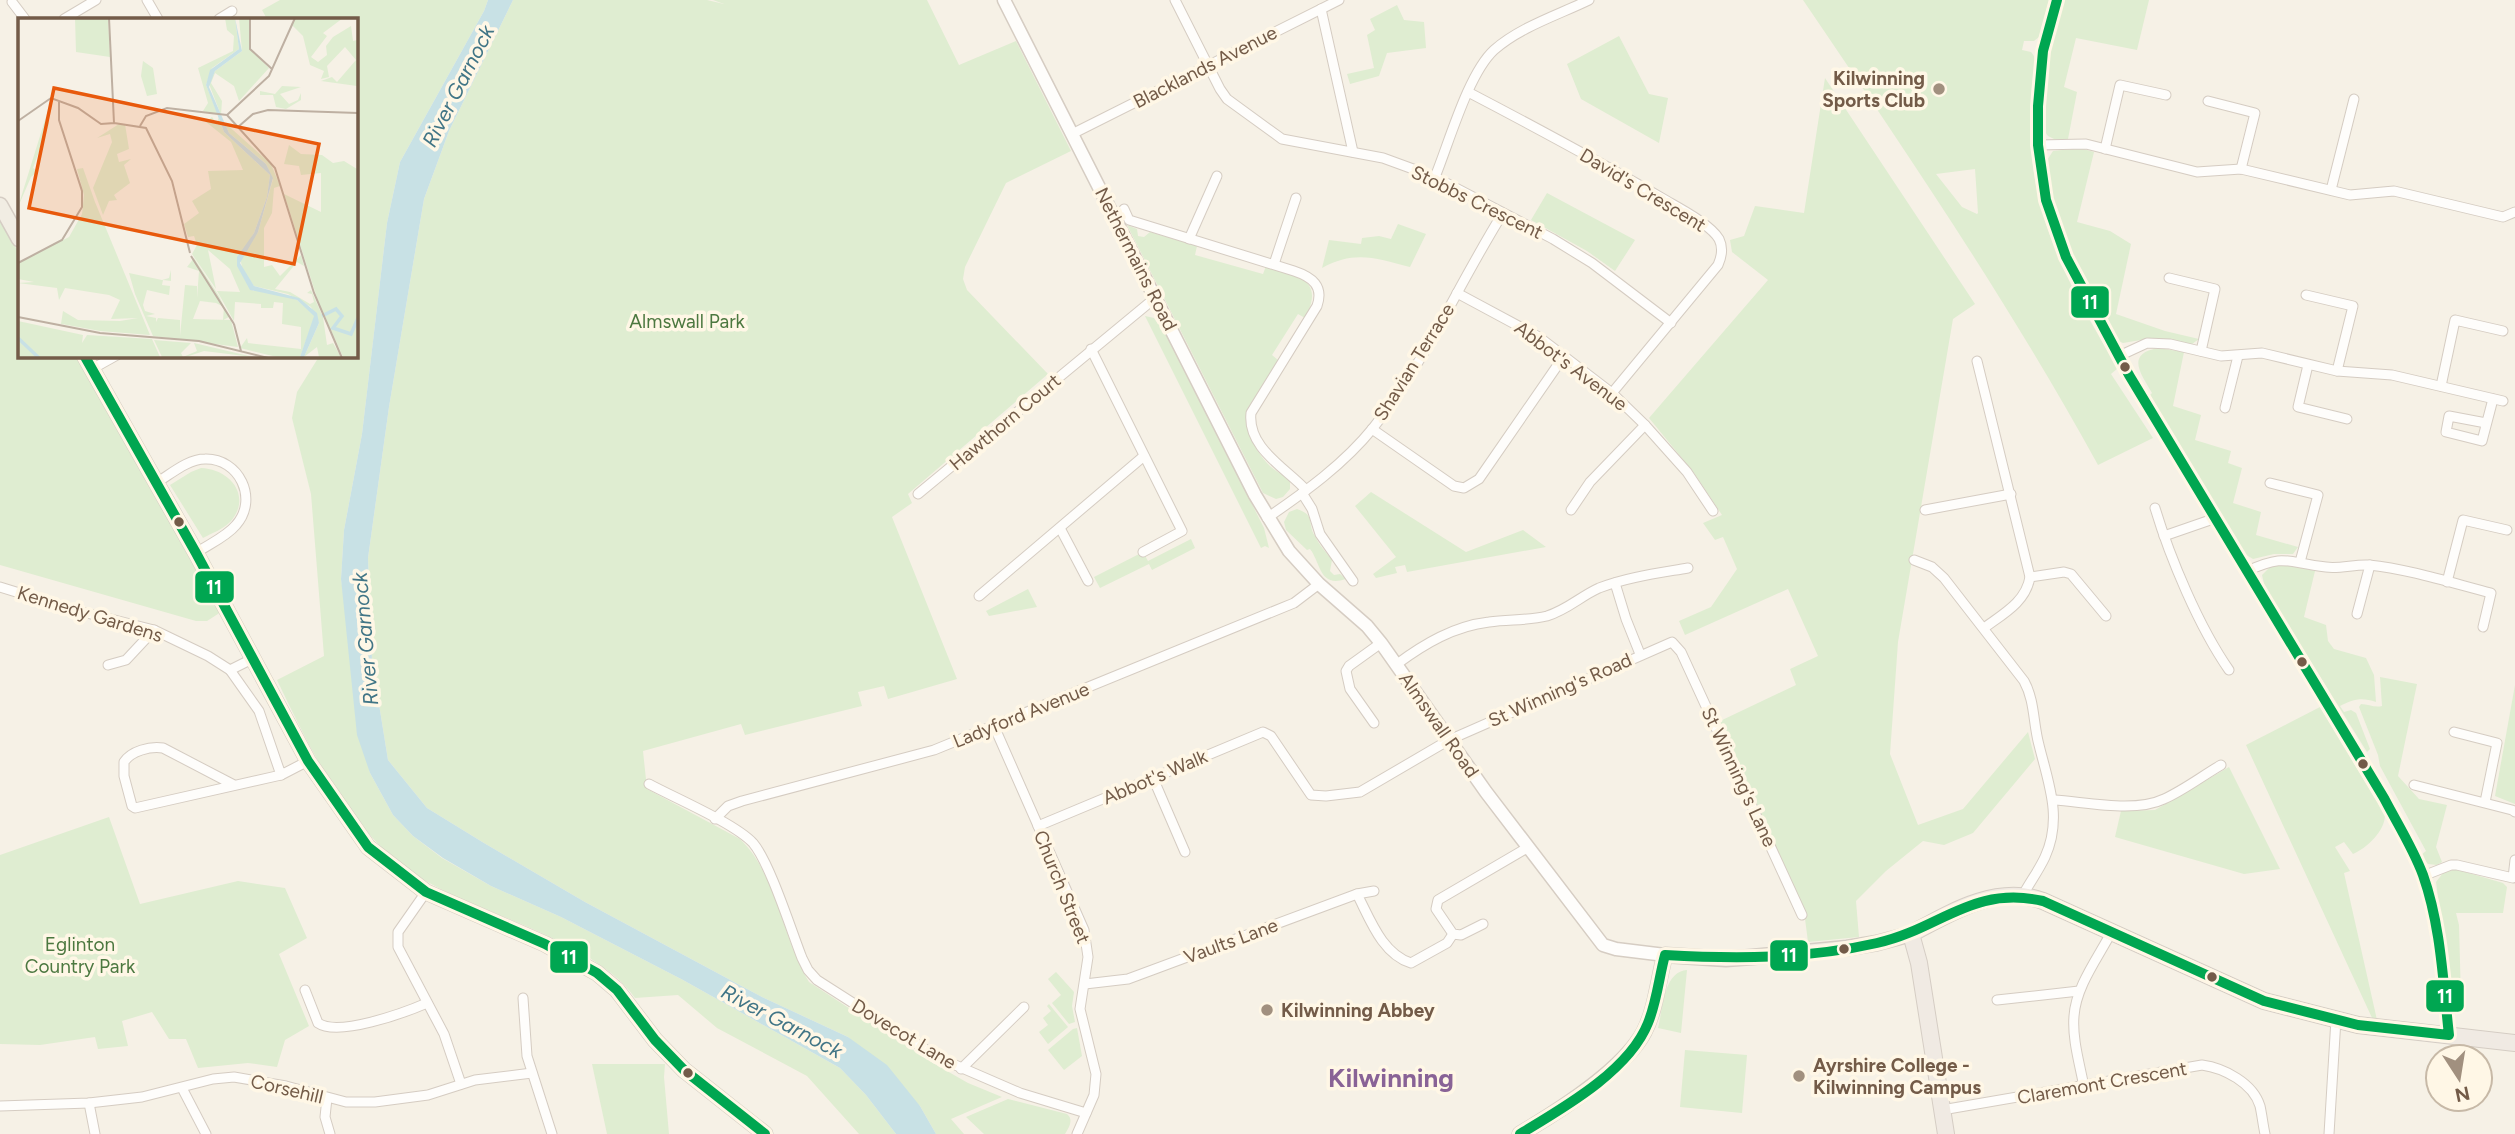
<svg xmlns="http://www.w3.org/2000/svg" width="2515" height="1134" font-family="Figtree,sans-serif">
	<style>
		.green { fill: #dfedd1; fill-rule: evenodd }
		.water { fill: #c8e1e5 }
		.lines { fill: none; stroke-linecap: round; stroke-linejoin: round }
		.minor-casing { stroke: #d5ccc2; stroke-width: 11 }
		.tertiary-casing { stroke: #d5ccc2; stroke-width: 13 }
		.secondary-casing { stroke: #d6cdc3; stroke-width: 15 }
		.primary-casing { stroke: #d5cdc4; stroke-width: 17 }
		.trunk-casing { stroke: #d5cdc4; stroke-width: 18 }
		.minor { stroke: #fefdfb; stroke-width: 9 }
		.tertiary { stroke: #fefdfb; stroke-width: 10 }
		.secondary { stroke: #fefdfb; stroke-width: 12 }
		.primary { stroke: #f1ede3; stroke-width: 14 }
		.trunk { stroke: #f0eae3; stroke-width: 16 }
		.bus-1-casing { stroke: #fff7e6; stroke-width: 16 }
		.bus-1 { stroke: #00a651; stroke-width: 10 }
		.poi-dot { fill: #a1907f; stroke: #fff7e6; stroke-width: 2.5 }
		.bus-dot { fill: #735b48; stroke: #fff7e6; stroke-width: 2.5 }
		.labels { text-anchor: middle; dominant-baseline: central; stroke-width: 7; stroke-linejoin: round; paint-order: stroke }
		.street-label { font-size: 19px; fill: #735b48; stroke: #fff7e6 }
		.poi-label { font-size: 19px; font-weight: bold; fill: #735b48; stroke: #fff7e6; text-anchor: start }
		.park-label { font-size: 19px; fill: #4c7840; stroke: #fff7e6 }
		.water-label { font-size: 21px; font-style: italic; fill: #417586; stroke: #fff7e6 }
		.district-label { font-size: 26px; font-weight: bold; fill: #896396; stroke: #fff7e6 }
		.inset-river { fill: none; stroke: #c8e1e5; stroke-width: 3.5 }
		.inset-road { fill: none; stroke: #beb0a2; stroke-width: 2 }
		.view { fill: #e8590c; fill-opacity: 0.15; stroke: #e8590c; stroke-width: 3.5 }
		.inset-edge { fill: none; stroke: #735b48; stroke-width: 3.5 }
		.line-badge { stroke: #fff7e6; stroke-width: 2.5 }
		.badge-label { font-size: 19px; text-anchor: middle; font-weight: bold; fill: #fff }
	</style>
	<rect width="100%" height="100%" fill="#f6f1e6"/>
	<g class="green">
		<path d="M280,0H488L484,11L400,162L387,223L362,434L344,530L341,579L370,773L393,815L413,836L442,858L491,886L561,917L683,980L840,1068L866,1095L896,1134H859L807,1076L717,1028L678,995L635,998C599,945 490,916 433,885C354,843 314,757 277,680L324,656L311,494L292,418L297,392L320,355H355V19H267L262,10Z"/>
		<path d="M513,0H707L724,4L713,0H927L959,65L1016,41L1071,151L1006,183L965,267L963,279L967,290L1048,374L908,494L912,503L892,517L957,679L888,699L884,686L858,692L862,706L745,735L741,724L643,751L647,789L740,839C777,874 782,938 809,982L933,1063L968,1083L1002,1097L951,1119L964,1134H936L920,1106L848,1037L762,997L585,902L484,843L427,808L388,760L372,661L368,558L389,407L424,199L449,131Z"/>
		<path d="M1803,0H2049L2039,37L2034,41H2024L2022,50L2031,52C2038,59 2034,68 2033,77C2030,103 2030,130 2032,157C2039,234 2078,302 2118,368L2111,374L2153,438L2098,465C2009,303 1907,153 1803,0ZM1975,169L1978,213L1977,214L1962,207L1936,174Z"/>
		<path d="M2063,0H2149L2137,50L2076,38L2064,87L2077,92L2068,139H2054L2048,136C2032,114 2056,28 2063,0Z"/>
		<polygon points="1397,5 1404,20 1424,22 1426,48 1387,53 1379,76 1350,84 1347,74 1374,68 1367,35 1375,30 1370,19"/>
		<polygon points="1619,36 1649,94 1668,98 1659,143 1581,99 1567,64"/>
		<polygon points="1825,78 1975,304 1953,319 1898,642 1890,754 1918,825 1963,809 2028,732 2035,759 1973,833 1944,845 1923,841 1886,871 1856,901 1859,937 1808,942 1804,911 1718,722 1796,685 1790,669 1818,656 1788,589 1685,635 1679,621 1711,607 1737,569 1723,537 1715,540 1703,523 1722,515 1694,473 1649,418 1768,280 1732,252 1730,240 1744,236 1755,206 1804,213"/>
		<path d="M2080,148L2094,152L2077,222L2110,231L2131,244L2116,314L2165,331L2199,339L2192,344L2147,339L2123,343L2116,340C2087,288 2048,223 2046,162L2053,151Z"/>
		<polygon points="1547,193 1635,240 1615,271 1587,251 1531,220"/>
		<polygon points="0,221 19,253 19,355 77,355 221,612 207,621 196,621 0,565"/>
		<path d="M1398,224L1426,234L1410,267C1376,258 1354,250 1322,268L1329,240L1361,244L1362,238L1379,236L1391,239Z"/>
		<path d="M1127,225L1137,229L1138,236L1144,237L1150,232L1197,246L1195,255L1263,274L1266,266C1296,276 1326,278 1305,318L1298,314L1272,355L1278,360L1248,408C1242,427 1256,452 1270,466C1275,471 1283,475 1290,479V489L1283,497L1276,499L1263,493Z"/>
		<polygon points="1145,316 1154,318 1158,324 1161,323 1264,528 1269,548 1265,546 1261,548"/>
		<path d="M2158,348L2184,352L2173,406L2201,415L2195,440L2231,451L2228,463L2242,468L2233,503L2261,512L2256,535L2298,547L2293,554H2274L2253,559L2243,553L2150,395L2152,393C2141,374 2125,354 2158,348Z"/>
		<path d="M201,468C230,469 252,496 231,521C224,529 212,533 203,538L170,485L191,472Z"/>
		<polygon points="1371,492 1466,552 1523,530 1546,547 1407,572 1405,565 1395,567 1397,573 1376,578 1373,574 1396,557 1355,506"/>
		<path d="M1297,509C1316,515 1307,524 1315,536C1319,545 1326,552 1332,560L1330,571L1334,575L1340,574L1346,579C1319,588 1321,563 1310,549L1307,550L1286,530L1284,522L1289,512Z"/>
		<polygon points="1191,539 1195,548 1152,570 1149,564 1100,588 1094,577 1143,552 1148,561"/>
		<path d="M2272,565H2290L2315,571L2304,617L2326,625L2328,641L2334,649L2366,658L2374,675L2376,702C2362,697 2353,699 2340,706L2344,712L2351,710L2356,713L2370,749L2367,752L2265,588L2262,575Z"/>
		<polygon points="1028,589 1037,607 989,616 986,611"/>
		<path d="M2380,677L2417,684L2398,776L2419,799L2447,805L2436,847L2442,862L2437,865L2428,864L2420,856L2426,851L2380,766L2378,755L2359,707L2361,704C2368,704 2375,708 2382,706Z"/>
		<polygon points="2515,685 2515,804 2495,796"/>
		<path d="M2320,707L2385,815C2385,831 2367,848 2353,854L2344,842L2335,847L2350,871L2344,873L2377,1020H2373L2246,745Z"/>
		<polygon points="2229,767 2280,869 2244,874 2115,837 2121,811 2155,810"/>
		<polygon points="109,817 140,904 238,881 285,888 307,938 279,954 309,1026 285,1040 277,1067 248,1063 198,1068 186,1039 169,1039 152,1012 122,1021 128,1046 98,1049 95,1037 40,1045 0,1044 0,855"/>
		<polygon points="2455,869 2503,883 2507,887 2503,913 2456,913 2459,925 2461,999 2456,1005 2452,1005 2436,882 2443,873"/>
		<path d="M1687,970L1681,1033L1658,1028C1663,1009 1663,972 1687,970Z"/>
		<polygon points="1056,972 1074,992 1072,1006 1075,1022 1069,1024 1052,1003 1061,995 1048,979"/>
		<polygon points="1049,1004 1068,1027 1048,1044 1039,1032 1048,1025 1043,1018 1051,1011 1047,1006"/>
		<polygon points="1077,1028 1082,1056 1064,1070 1048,1050 1073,1029"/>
		<polygon points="1685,1050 1747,1055 1742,1113 1680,1107"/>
		<polygon points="592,1064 665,1064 664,1077 669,1134 607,1134"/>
		<path d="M1008,1099L1067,1114C1074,1120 1069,1127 1065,1134H984L966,1117Z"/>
	</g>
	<polygon class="water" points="488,0 513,0 449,131 424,199 389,407 368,558 372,661 388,760 427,808 484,843 585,902 762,997 848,1037 887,1065 920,1106 936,1134 896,1134 866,1095 840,1068 683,980 561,917 491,886 443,858 413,836 393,815 370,773 357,735 341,579 344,530 362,434 387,223 400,162 484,11"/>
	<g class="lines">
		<defs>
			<g id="minor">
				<polyline points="147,0 158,19"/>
				<polyline points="1175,0 1220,89 1227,99 1282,139 1383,158 1435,177 1553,239 1592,263 1671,323"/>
				<polyline points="12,2 25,19"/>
				<polyline points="1321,9 1353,152"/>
				<polyline points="64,19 96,0"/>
				<polyline points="219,19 232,11"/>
				<path d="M1468,92C1535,127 1602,163 1667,201C1681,209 1711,225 1719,239C1723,247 1722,256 1718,265L1612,393"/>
				<polyline points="2208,101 2255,113 2241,169"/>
				<polyline points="1072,134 1339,0"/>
				<polyline points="2038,145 2086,144 2197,172 2241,169 2350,195 2394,191 2503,217 2515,212"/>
				<polyline points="2105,149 2120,85 2166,95"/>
				<path d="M1435,177C1449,143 1468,74 1494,50C1520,27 1558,15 1589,0"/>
				<polyline points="2331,190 2354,99"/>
				<path d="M1124,209L1129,220L1294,271C1312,277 1324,286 1317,306L1251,413C1247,448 1286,468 1306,490"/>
				<polyline points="1189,239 1217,176"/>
				<polyline points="1274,264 1296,198"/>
				<polyline points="2169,278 2215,289 2201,351"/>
				<polyline points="1457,293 1539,337 1612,393 1645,425 1590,482 1571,510"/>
				<polyline points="2306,295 2353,306 2337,371"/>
				<polyline points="1091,349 1182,531 1143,552"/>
				<polyline points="2119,356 2147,343 2170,344 2221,356 2262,353 2337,371 2392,375 2503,401"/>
				<path d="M1977,361L2030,577C2026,602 2003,614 1984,628"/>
				<polyline points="2308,365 2298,407 2347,419"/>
				<polyline points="92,369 117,355"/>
				<polyline points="2441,386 2455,320 2503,331"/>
				<polyline points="2225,408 2238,356"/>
				<polyline points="2486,423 2449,416 2446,432 2482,441 2493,399"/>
				<polyline points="1645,425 1687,472 1713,511"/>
				<polyline points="1372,429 1454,486 1464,488 1479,479 1564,356"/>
				<path d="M156,483C171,474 188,459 205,459C239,458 259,499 236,525C226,537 209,544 196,553"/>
				<polyline points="2270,483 2318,495 2300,562"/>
				<polyline points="1302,493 1312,509 1320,534 1353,581"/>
				<polyline points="918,494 1155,298"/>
				<path d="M2155,508C2170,558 2199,627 2229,670"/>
				<polyline points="1925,510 2011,494"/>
				<path d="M1267,518C1305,492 1344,464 1373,428C1425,363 1459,283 1503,213"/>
				<polyline points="1060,528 1088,581"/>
				<polyline points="2164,536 2216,518"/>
				<path d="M1914,560L1932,567L1944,578L2024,681C2035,701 2033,723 2039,745C2048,782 2063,818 2045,857C2039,870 2030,882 2023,895"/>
				<path d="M2247,571C2287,553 2286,563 2326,567C2340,569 2355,564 2369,565C2408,569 2452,583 2491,593L2483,627"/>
				<polyline points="2030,577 2064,572 2071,574 2106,616"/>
				<polyline points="2447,582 2463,520 2507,530"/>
				<polyline points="1615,583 1626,619 1640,654"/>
				<polyline points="0,587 71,609 154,630 208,656 230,670 259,711 281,775 308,761"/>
				<polyline points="979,596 1144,456"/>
				<polyline points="2357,614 2370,565"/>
				<path d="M1397,664C1424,644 1454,626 1489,622C1509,619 1527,621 1547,616C1567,610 1581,596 1599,588C1627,577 1659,573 1688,568"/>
				<polyline points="108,665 126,660 154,630"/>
				<polyline points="230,670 254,658"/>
				<polyline points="1374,723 1350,689 1346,671 1349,666 1381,643"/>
				<polyline points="994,726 1084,930 1088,957 1080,1009 1096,1074 1094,1095 1077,1134"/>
				<polyline points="2454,732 2497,743 2485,802"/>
				<polyline points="1153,778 1185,852"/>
				<path d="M649,784C675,798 734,823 753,843C770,863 791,930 802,958L808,970L817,980L939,1058L1020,1093L1086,1113"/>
				<path d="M234,785L163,748C150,746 131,751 124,762V776L132,806L135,808L281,775"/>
				<polyline points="2414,785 2512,810 2515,812"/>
				<path d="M2054,800C2086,802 2135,813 2164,799C2184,790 2202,776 2221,765"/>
				<polyline points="715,819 728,806 742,801 934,750 1294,603 1319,584"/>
				<polyline points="1038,826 1263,732 1271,736 1311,795 1326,796 1360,792 1449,740 1672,642 1681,652 1802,915"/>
				<polyline points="2423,876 2451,865 2457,865 2513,878 2515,860"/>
				<polyline points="426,892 398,932 398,947 444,1034 461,1084"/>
				<path d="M1357,894C1370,919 1382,954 1411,963L1447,943L1453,934"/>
				<polyline points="1483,924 1461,935 1453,934 1436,909 1438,900 1527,848"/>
				<polyline points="1085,984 1128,979 1357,894 1374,891"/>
				<path d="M305,990L318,1023C338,1037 404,1013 427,1003"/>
				<polyline points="523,998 527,1056 552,1134"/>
				<polyline points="1997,1000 2079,991"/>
				<polyline points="961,1069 1024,1007"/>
				<path d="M2084,1087C2080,1065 2072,1039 2074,1016C2076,986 2098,958 2112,931"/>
				<polyline points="182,1088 206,1134"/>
				<polyline points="327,1098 325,1117 330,1134"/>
				<polyline points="89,1103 95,1134"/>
				<polyline points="0,1106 89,1103 142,1097 213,1079 234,1077 286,1086 346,1102 375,1102 428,1095 475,1080 532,1073"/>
				<path d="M1942,1110L2202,1065C2224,1068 2253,1083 2260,1106C2262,1115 2263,1125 2265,1134"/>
				<polyline points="2329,1134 2336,1019"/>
			</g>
			<path id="tertiary" d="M2057,0L2043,51L2038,106V145L2046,200L2066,257L2129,375L2384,798C2397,823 2413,849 2423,876C2441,926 2443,983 2449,1035"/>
			<polyline id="secondary" points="1004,0 1255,495 1289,551 1319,584 1367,626 1381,643 1486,792 1603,945 1616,949 1665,955"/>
			<g id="primary">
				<polyline points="0,205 19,239"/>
				<polyline points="84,355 196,553 308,761 368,847 426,892 545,944 597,973 617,990 655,1040 684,1070 765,1134"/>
				<path d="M1520,1134C1557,1112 1623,1071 1644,1032C1656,1009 1658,980 1665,955L1726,959L1752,957L1847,948L1877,943L1911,934"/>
			</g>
			<path id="trunk" d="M1946,1134L1919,963L1911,934C1951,912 1997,884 2043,901L2264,1001L2358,1025L2515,1043"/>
		</defs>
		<use href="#minor" class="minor-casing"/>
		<use href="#tertiary" class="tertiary-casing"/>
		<use href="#secondary" class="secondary-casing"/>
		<use href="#primary" class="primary-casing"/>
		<use href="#trunk" class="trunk-casing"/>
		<use href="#minor" class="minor"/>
		<use href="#tertiary" class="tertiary"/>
		<use href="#secondary" class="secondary"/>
		<use href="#primary" class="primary"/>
		<use href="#trunk" class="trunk"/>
		<defs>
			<g id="bus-1">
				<polyline points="84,355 196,553 308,761 368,847 426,892 545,944 597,973 617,990 655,1040 684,1070 765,1134"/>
				<path d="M1520,1134C1563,1108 1629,1071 1648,1023C1657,1001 1659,977 1665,955C1736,959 1807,959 1877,943C1940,929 1972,885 2043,901L2264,1001L2358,1025L2449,1035C2443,982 2441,926 2423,875C2413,848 2397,823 2384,798L2129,375L2066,257L2046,200L2038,145V106L2043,51L2057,0"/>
			</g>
		</defs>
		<use href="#bus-1" class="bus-1-casing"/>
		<use href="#bus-1" class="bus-1"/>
	</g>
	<g class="poi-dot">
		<circle cx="1939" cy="89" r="7"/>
		<circle cx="1267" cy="1010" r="7"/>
		<circle cx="1799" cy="1076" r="7"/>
	</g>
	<g class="bus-dot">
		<circle cx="2125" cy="367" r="6"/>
		<circle cx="179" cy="522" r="6"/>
		<circle cx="2302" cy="662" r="6"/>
		<circle cx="2363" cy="764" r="6"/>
		<circle cx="1844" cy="949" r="6"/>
		<circle cx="2212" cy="977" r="6"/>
		<circle cx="688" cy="1073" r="6"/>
	</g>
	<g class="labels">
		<g class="street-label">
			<text transform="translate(1205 67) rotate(-27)">Blacklands Avenue</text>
			<text transform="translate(1643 190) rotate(31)">David's Crescent</text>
			<text transform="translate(1477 202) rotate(26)">Stobbs Crescent</text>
			<text transform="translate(1136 259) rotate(63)">Nethermains Road</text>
			<text transform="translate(1414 362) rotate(-58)">Shavian Terrace</text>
			<text transform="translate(1571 366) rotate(37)">Abbot's Avenue</text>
			<text transform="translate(1005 422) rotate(-40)">Hawthorn Court</text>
			<text transform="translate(90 614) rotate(17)">Kennedy Gardens</text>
			<text transform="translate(1560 690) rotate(-24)">St Winning's Road</text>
			<text transform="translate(1021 715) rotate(-22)">Ladyford Avenue</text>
			<text transform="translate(1439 725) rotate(55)">Almswall Road</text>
			<text transform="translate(1155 777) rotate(-23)">Abbot's Walk</text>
			<text transform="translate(1739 777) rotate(65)">St Winning's Lane</text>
			<text transform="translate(1062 887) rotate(68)">Church Street</text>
			<text transform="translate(1231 941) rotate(-20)">Vaults Lane</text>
			<text transform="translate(904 1034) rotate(31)">Dovecot Lane</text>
			<text transform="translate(2102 1083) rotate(-10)">Claremont Crescent</text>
			<text transform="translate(287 1089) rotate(13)">Corsehill</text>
		</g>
		<g class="poi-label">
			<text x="1925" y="78" text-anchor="end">Kilwinning<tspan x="1925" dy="22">Sports Club</tspan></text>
			<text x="1281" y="1010">Kilwinning Abbey</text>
			<text x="1813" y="1065">Ayrshire College -<tspan x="1813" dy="22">Kilwinning Campus</tspan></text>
		</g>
		<g class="park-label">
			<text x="687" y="321">Almswall Park</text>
			<text x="80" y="944">Eglinton<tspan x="80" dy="22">Country Park</tspan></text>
		</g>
		<g class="water-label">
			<text transform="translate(458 86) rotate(-63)">River Garnock</text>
			<text transform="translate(365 639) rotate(-95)">River Garnock</text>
			<text transform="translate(782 1021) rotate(28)">River Garnock</text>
		</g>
		<g class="district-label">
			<text x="1391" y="1078">Kilwinning</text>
		</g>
	</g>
	<g transform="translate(18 18)">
		<rect width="340" height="340" fill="#f6f1e6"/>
		<path d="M57,0H90L92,39L58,34ZM207,0H217L221,31L194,50L188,67L200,97L185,93L190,85L180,50L215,33L216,18L209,12ZM221,0H231V30L251,50L221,83L216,68L197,55L193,65L204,83L203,97L191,66L197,53L224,33ZM278,0H325L305,15L309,18L293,39L300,44L309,37L308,28L315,19L333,8L335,23L339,22V68L303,63L314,59L319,64L338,42L327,29L309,48L311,59L303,61L306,53L292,47L285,18L273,6ZM125,43L135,50L139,76L129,78L123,58ZM264,68L283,69L262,76L271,86L280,82L283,75V82L268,91L258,89L255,77H242V73L257,76ZM31,89V106L15,150L20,153L13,159L0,189ZM194,99L200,107V99L206,114L252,157L249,179L236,215L219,243L235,273L246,272L279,282L297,298L282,339H259L222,330L229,320L230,325L283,331V309L264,306L265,285L256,284L255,290H243V286L217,284L216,303L199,273L222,274L212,251L190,232L198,271L174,236L179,227L176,218L170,219L166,206L181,195L174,183L193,171L190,153L225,152L213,124L188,104ZM206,104L253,146L262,168L256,170L254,195L246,210V249L254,247L262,258L283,237L286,248L279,244L257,271L272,274L292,286L296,284L294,276L289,275L293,272L305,299L309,327L315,325L323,339H301L299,329L286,339L301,305L293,289L270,276L236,268L225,254L222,239L240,214L255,161L248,146L211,115ZM101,106H107L111,131L99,136L101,144L113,141L106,147L112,165L96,177L99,182L91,183L85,197L75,170L94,124L92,116L79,120ZM271,127L283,136L304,137L315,145L326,143L339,151V339H325L300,283L266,176L303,194V155L283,157L281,148L266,146ZM65,150L77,184L132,317L82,313L0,298L43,306L45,293L60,302L102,303L120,300L93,301L102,282L91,277L47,270L41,282L39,270L0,265L16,264L0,261V245L51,219L64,196L66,177L59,151ZM176,240L201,278L211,299L205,302L206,289L198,285L182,283L175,301L213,302L220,329L135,318L117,276L111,255L144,262L151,260L153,252V263L145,262L144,267L152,268L151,277L129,272L125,287L127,293L137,296L128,298L138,300V304L140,300L162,302V318L167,267L179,268V280L181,253L169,249ZM0,303L65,317L64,325L69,317L134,321L142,339L0,340ZM136,322L173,325L163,335L165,339L179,333L176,325L235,339L186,333L168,339H144Z" fill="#dfedd1"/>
		<path d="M217,0L224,33L197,53L191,69L211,115L248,146L255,160L240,214L222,245L236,268L281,280L299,295L301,305L286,339H282L296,298L279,282L232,272L219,248V239L236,215L249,179L252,157L206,114L188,67L192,52L221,31Z" fill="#c8e1e5"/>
		<path class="inset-river" d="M304,298L318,291L324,298L315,310L333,316L340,300M0,320L21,340"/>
		<path class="inset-road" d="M232,0V31L254,51M209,97L257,150L296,275L324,340M209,97L251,58L277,0M0,103L33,80L60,90L83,106L96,105L91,0M96,105L128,110L154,163L172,235M122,108L128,98L149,90L209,97M220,109L235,96L250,92L340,95M173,238L216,306M0,245L44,222L64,189V173L41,102V84M0,299L82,315L181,323L250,340M216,306L223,333"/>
		<path class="view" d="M36,70L301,126L276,246L11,190Z"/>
		<rect width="340" height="340" class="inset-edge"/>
	</g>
	<g class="line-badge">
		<rect x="2070" y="285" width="40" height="34" rx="7" fill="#00a651"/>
		<rect x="194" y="570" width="41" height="34" rx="7" fill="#00a651"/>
		<rect x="1769" y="939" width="40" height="33" rx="7" fill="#00a651"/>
		<rect x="549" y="940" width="40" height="34" rx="7" fill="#00a651"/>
		<rect x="2425" y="979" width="40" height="34" rx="7" fill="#00a651"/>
	</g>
	<g class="badge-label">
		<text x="2090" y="309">11</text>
		<text x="214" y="594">11</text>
		<text x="1789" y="962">11</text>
		<text x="569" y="964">11</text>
		<text x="2445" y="1003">11</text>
	</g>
	<g transform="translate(2459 1078) rotate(168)"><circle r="33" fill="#fff7e6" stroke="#c7b9a7" stroke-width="2"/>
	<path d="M0-5L12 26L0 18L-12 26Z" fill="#a1907f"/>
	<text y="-10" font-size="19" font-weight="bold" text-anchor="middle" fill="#735b48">N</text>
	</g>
</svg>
